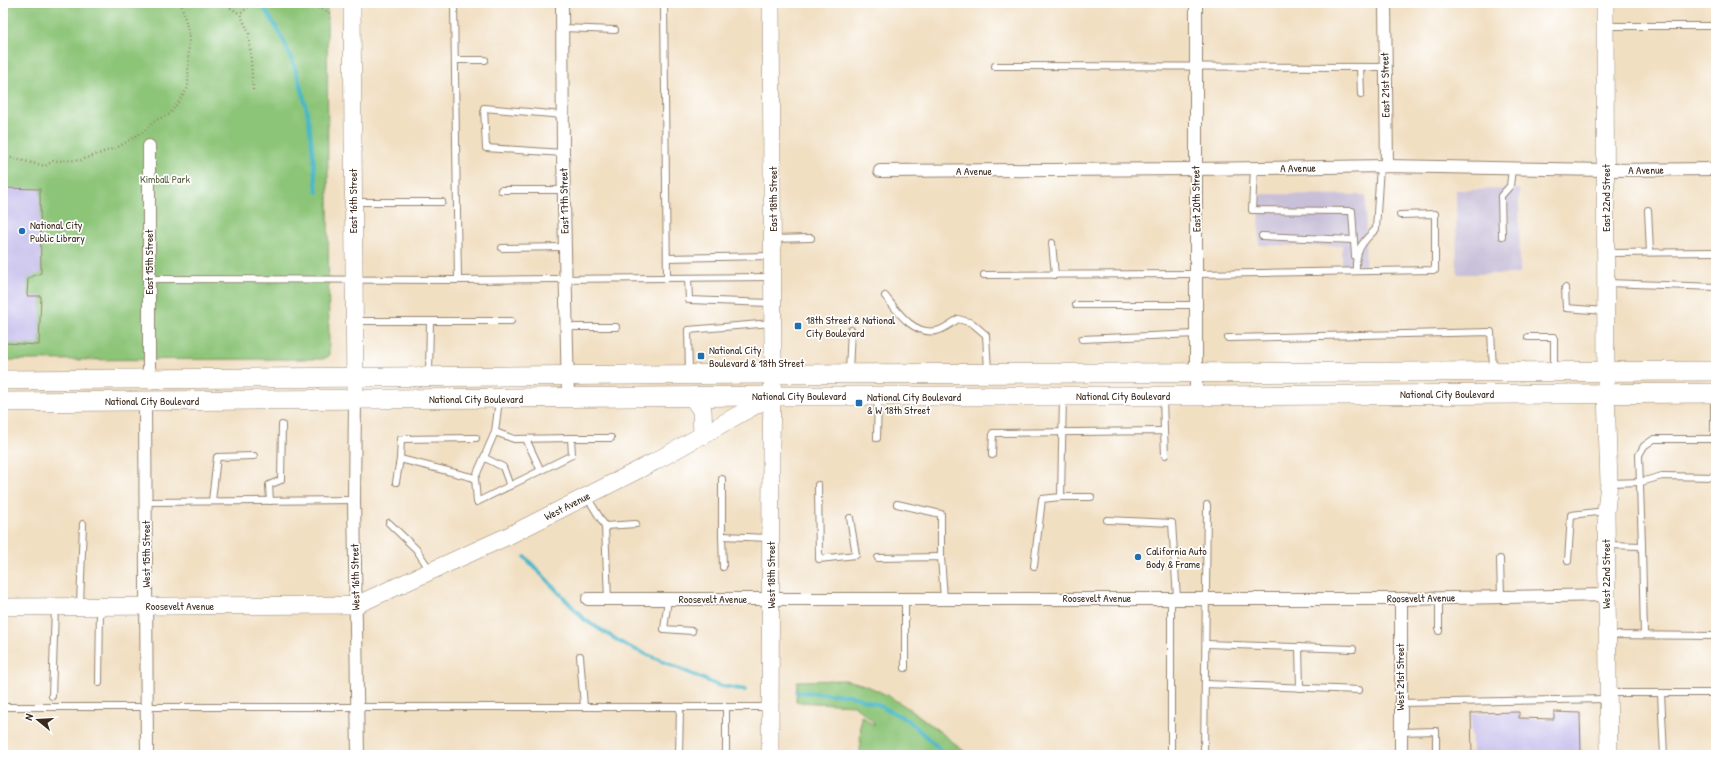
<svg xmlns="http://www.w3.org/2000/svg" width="1719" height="758" font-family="'Patrick Hand',sans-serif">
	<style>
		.industrial { fill: #c8bfd8 }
		.green { fill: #8dc578; stroke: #64784b }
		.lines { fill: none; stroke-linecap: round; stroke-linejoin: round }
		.stream { stroke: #4bb8c7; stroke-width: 4 }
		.building { fill: #c2b9ea }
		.lane-casing { stroke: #968470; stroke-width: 8 }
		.street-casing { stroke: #968470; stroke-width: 14 }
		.secondary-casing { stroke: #968470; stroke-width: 18 }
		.primary-casing { stroke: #968470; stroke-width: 20 }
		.path { stroke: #968470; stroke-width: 2.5; stroke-dasharray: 1 3; stroke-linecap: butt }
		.lane { stroke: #fff; stroke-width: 6 }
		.street { stroke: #fff; stroke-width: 12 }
		.secondary { stroke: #fff; stroke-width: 17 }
		.primary { stroke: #fff; stroke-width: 19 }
		.poi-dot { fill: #1f6fb2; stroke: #fff; stroke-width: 1.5 }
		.labels { text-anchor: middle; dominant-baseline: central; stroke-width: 3.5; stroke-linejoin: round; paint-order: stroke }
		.street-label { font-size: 11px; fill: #3b2a1e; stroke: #fff }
		.park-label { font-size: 11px; fill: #58603e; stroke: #fff }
		.poi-label { font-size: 11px; fill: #3b2a1e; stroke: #fff; text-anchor: start }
	</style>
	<rect width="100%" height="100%" fill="#fff"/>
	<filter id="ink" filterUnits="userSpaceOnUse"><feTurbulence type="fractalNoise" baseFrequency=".025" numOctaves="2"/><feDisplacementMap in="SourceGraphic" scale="8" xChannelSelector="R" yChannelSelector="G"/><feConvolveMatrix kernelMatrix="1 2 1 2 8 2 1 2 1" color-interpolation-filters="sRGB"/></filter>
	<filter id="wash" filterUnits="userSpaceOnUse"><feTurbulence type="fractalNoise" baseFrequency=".012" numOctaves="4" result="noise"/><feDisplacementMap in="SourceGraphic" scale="16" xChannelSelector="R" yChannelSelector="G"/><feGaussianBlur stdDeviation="0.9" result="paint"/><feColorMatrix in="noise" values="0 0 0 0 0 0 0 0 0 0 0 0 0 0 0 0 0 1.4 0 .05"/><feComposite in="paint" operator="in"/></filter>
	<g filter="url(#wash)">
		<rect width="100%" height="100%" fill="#f1dfc2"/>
		<g class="industrial">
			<polygon points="1519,189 1520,274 1457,274 1456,190"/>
			<polygon points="1260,194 1366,195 1365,265 1342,265 1342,246 1259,245"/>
		</g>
		<g class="green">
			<polygon points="3,3 327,3 329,356 323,359 3,360"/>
			<path d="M845,680C889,687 935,728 969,755H860L861,715L875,726L872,720L854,705L796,702L797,681Z"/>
		</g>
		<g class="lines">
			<g class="stream">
				<path d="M260,3C283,33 298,70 306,107C312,134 313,164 317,192"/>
				<polyline points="525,557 585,620 625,645 717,685 745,690"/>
				<polyline points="797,692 849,695 879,705 909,721 946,755"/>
			</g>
		</g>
		<g id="blocks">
			<g class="building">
				<polygon points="3,188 40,189 41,273 28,278 27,296 41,296 39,345 3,343"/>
				<polygon points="1519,712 1519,718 1554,719 1554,712 1580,713 1581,755 1472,755 1471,713"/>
			</g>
		</g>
	</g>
	<g filter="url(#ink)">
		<use href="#blocks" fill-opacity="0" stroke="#968470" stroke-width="1"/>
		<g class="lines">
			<defs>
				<g id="lane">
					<polyline points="454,3 458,280"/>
					<polyline points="664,3 667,278"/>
					<polyline points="1606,26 1716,26"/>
					<polyline points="563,28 615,30"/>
					<polyline points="455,60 485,60"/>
					<polyline points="995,66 1385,67"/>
					<polyline points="1360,67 1361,94"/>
					<polyline points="563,115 484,108 486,148 563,153"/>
					<polyline points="1254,168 1252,210 1352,211 1355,256"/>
					<polyline points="501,190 564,190"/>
					<polyline points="355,202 442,202"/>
					<polyline points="1648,210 1650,252"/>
					<polyline points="1262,236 1354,240"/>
					<polyline points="1502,236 1501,196 1510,186 1512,169"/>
					<polyline points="773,239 811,238"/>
					<polyline points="1052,243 1055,275"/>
					<polyline points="502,248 565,247"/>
					<polyline points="1606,253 1716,252"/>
					<polyline points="667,258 772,256"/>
					<path d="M1356,271C1355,251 1361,243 1376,229L1380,166"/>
					<polyline points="984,275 1196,274 1435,270 1435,214 1400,215"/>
					<polyline points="688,278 689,300 772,303"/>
					<polyline points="149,279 458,280 772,277"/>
					<polyline points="1608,283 1716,287"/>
					<polyline points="1565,288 1566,308 1605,311"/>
					<path d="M885,296C898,312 913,335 936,331C943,330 952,323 958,319L972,323L986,335L988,371"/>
					<polyline points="1076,305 1196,305"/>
					<polyline points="356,321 511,321"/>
					<polyline points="567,327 616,327"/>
					<polyline points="1528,337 1554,337 1554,368"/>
					<polyline points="1228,338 1491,332 1493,369"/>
					<polyline points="1082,339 1196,334"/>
					<polyline points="849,371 851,330"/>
					<polyline points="689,372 688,330 772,323"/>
					<polyline points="429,374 430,321"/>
					<polyline points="1714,394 1714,439"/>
					<polyline points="1163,397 1164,431"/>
					<polyline points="495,432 514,439 571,438"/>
					<polyline points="877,438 878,398"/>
					<polyline points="526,439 541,471"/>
					<polyline points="992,455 993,433 1164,431 1165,455"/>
					<polyline points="485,458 503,467 510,486"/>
					<polyline points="400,459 401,439 476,438"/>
					<polyline points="475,478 477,502 572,455 571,438 611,438"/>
					<polyline points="722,479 722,536 769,538"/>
					<polyline points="396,482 400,459 475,478 495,432 499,400"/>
					<polyline points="1611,483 1641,482 1662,476 1716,477"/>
					<polyline points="818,485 819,559 856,555 850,518"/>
					<polyline points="587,497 605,526 608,599"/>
					<polyline points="1061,497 1091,497"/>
					<polyline points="212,501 217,457 254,456"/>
					<polyline points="270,501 269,485 281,480 282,425"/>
					<polyline points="146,502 354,500"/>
					<polyline points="897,504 941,514 941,557"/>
					<polyline points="1107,520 1172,523 1177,598"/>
					<polyline points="389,523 416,549 430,570"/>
					<polyline points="605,526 636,524"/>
					<polyline points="722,536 723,567"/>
					<polyline points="1607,545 1642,546 1644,635"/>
					<polyline points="1642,546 1639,455 1644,446 1654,439 1716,439"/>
					<polyline points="878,558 941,557 944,599"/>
					<polyline points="1500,559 1501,597"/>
					<polyline points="1568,561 1571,515 1605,511"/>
					<polyline points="1034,566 1042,499 1061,497 1063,397"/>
					<polyline points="668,599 664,629 692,631"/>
					<polyline points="905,599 905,668"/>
					<polyline points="80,605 83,524"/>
					<polyline points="1439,631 1439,598"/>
					<polyline points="1609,635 1716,636"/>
					<polyline points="1206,644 1353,649"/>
					<polyline points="1299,647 1300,688"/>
					<polyline points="580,656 584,707"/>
					<polyline points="99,683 100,608"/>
					<polyline points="1205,684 1359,690"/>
					<polyline points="1610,693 1716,693"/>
					<polyline points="1661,693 1664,755"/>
					<polyline points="52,696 55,608"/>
					<polyline points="1400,703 1606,699"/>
					<polyline points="3,707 769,707"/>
					<polyline points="1401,732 1436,731 1436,755"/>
					<polyline points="679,755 680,707"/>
					<polyline points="726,755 726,707"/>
					<polyline points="1171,755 1171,598"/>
					<polyline points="1204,755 1207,505"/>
				</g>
				<g id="street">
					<polyline points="562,3 563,153 568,398"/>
					<polyline points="1196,3 1196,396"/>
					<polyline points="1385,3 1387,166"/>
					<polyline points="880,171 1195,169 1387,166 1606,170 1716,169"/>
					<polyline points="149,379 149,146"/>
					<polyline points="355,399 354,500 358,755"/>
					<polyline points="145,401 147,755"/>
					<polyline points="588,599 1401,599 1606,595"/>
					<polyline points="1401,599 1401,755"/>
				</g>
				<g id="secondary">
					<polyline points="352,3 355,399"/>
					<polyline points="1605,3 1606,393 1609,483 1606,511 1609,755"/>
					<polyline points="3,607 356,605 508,536 654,462 772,396"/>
					<polyline points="770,755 771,442 773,357 771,3"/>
				</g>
				<g id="primary">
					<polyline points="3,380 773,374 1716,371"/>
					<polyline points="693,397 702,410 703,435"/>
					<polyline points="3,402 772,396 1196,396 1716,393"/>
				</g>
			</defs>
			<use href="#lane" class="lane-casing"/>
			<use href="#street" class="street-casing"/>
			<use href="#secondary" class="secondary-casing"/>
			<use href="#primary" class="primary-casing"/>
			<g class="path">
				<polyline points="224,3 240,14"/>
				<polyline points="312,3 320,9 330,13"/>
				<polyline points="253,90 249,33 240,14 253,3"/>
				<polyline points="3,156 45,166 53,161 81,160 118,147 143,132 156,120 170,114 188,88 189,34 181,3"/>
			</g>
			<use href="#lane" class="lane"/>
			<use href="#street" class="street"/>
			<use href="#secondary" class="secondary"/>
			<use href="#primary" class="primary"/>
		</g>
	</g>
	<g class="poi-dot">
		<circle cx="22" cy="231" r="4"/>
		<rect x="794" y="322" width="8" height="8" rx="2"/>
		<rect x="697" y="352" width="8" height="8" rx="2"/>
		<rect x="855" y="399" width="8" height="8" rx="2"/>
		<circle cx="1138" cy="557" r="4"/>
	</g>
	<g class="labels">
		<g class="street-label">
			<text transform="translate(1385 85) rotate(-91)">East 21st Street</text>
			<text transform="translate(1298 168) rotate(-1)">A Avenue</text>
			<text transform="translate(1646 170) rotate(-1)">A Avenue</text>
			<text x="974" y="171">A Avenue</text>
			<text transform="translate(1606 198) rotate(-90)">East 22nd Street</text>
			<text transform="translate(773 199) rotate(-90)">East 18th Street</text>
			<text transform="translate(1196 199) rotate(-91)">East 20th Street</text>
			<text transform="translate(353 201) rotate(-90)">East 16th Street</text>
			<text transform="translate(564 201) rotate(-91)">East 17th Street</text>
			<text transform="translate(149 262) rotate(-90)">East 15th Street</text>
			<text x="1447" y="394">National City Boulevard</text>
			<text x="799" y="396">National City Boulevard</text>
			<text x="1123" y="396">National City Boulevard</text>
			<text x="476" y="399">National City Boulevard</text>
			<text x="152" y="401">National City Boulevard</text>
			<text transform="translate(567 506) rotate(-27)">West Avenue</text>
			<text transform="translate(146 554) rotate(-90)">West 15th Street</text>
			<text transform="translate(1606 574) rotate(-90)">West 22nd Street</text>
			<text transform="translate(771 575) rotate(-90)">West 18th Street</text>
			<text transform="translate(355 577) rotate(-91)">West 16th Street</text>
			<text x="1097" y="598">Roosevelt Avenue</text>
			<text transform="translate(1421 598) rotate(-1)">Roosevelt Avenue</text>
			<text x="713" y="599">Roosevelt Avenue</text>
			<text x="180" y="606">Roosevelt Avenue</text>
			<text transform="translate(1400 677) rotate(-90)">West 21st Street</text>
		</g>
		<g class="park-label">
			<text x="165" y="179">Kimball Park</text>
		</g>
		<g class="poi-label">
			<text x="30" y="225">National City<tspan x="30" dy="13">Public Library</tspan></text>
			<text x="806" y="320">18th Street &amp; National<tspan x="806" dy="13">City Boulevard</tspan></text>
			<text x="709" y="350">National City<tspan x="709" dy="13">Boulevard &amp; 18th Street</tspan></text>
			<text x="867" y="397">National City Boulevard<tspan x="867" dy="13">&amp; W 18th Street</tspan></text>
			<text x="1146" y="551">California Auto<tspan x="1146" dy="13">Body &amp; Frame</tspan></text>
		</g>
	</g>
	<rect width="1719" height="758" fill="none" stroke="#fff" stroke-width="16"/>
	<g transform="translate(38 720) rotate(288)" stroke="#ffffff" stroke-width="3" paint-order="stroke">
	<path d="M0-3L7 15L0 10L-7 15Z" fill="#3b2a1e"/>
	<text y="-6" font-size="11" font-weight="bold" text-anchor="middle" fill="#3b2a1e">N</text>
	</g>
</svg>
